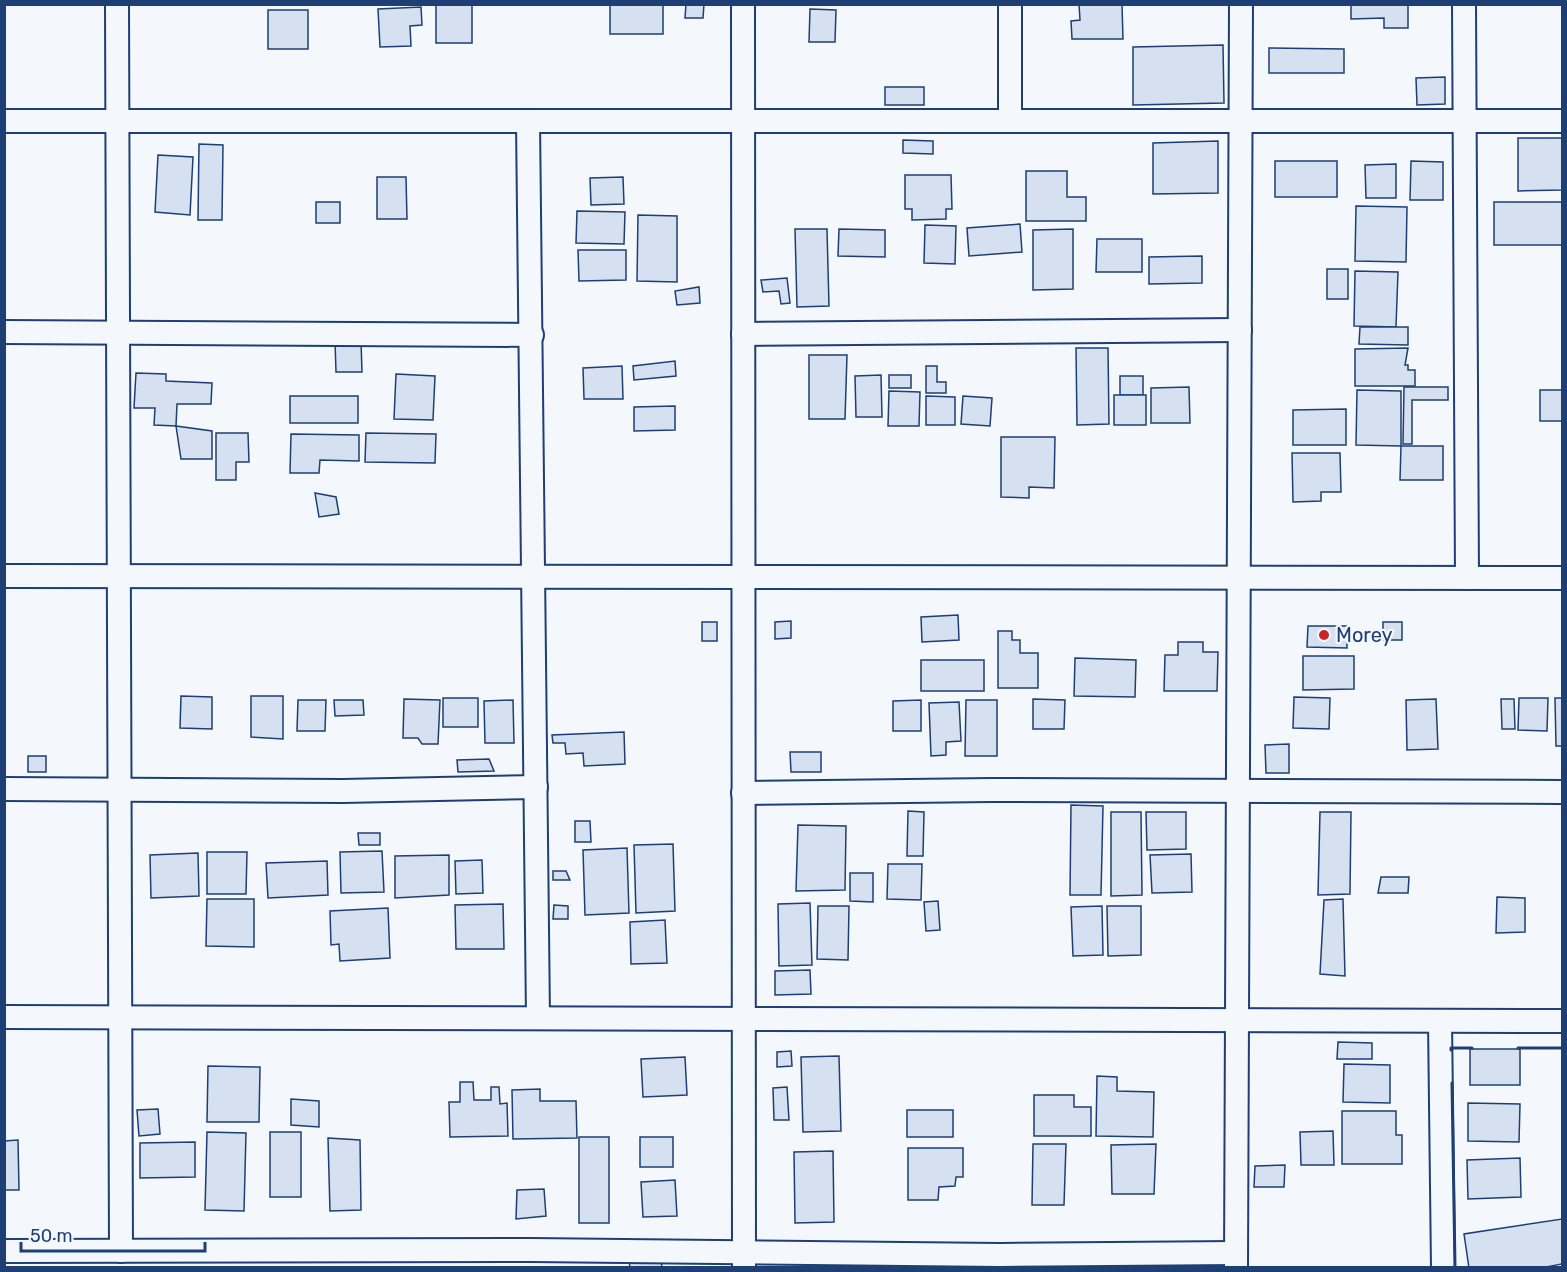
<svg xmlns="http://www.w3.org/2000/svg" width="1567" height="1272" font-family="Rubik,sans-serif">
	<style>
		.building { fill: #d5e0f0; stroke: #1d3f73; stroke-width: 1.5 }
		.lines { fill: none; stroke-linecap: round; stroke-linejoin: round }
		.street-casing { stroke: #1d3f73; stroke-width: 26 }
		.street { stroke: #f4f7fb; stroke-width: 22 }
		.wall { stroke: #1d3f73; stroke-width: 3 }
		.poi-dot { fill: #c62828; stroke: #f4f7fb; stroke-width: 2 }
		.labels { text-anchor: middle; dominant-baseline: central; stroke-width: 4.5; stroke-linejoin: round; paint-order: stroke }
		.poi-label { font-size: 20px; fill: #1d3f73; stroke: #f4f7fb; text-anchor: start }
	</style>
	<rect width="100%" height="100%" fill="#f4f7fb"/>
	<g class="building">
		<rect x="436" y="4" width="36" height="39"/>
		<rect x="610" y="4" width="53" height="30"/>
		<polygon points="686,4 704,4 703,18 685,18"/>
		<polygon points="1079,4 1122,4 1123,39 1072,39 1071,21 1080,20"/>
		<polygon points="1351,4 1408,4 1408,28 1384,28 1384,18 1351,19"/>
		<polygon points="421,7 422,25 410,26 411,46 380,47 378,9"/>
		<polygon points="810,9 836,10 835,42 809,42"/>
		<rect x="268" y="10" width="40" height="39"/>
		<polygon points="1223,45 1224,103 1133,105 1133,47"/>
		<polygon points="1269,48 1344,49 1344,73 1269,73"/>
		<polygon points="1445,77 1445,104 1417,105 1416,78"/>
		<rect x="885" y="87" width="39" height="18"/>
		<polygon points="1518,138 1562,138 1562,190 1518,191"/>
		<polygon points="903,140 933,141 933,154 903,153"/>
		<polygon points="1218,141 1218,193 1153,194 1153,143"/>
		<polygon points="199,144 223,145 222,220 198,220"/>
		<polygon points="158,155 193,157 190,215 155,212"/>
		<rect x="1275" y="161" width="62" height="36"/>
		<polygon points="1411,161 1443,162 1443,200 1410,200"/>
		<polygon points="1396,164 1396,198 1366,198 1365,165"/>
		<polygon points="1026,171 1067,171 1067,197 1086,197 1086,221 1026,221"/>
		<polygon points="905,175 951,175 952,209 946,209 946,219 912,220 912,209 905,209"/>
		<polygon points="377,177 406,177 407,219 377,219"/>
		<polygon points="623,177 624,204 591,205 590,178"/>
		<rect x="316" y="202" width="24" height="21"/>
		<rect x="1494" y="202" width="68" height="43"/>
		<polygon points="1356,206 1407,207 1406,262 1355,261"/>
		<polygon points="577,211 625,212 624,244 576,243"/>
		<polygon points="638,215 677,216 677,282 637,281"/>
		<polygon points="1020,224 1022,252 969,256 967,228"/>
		<polygon points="925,225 956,226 955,264 924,263"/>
		<polygon points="795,229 827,229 829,306 797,307"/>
		<polygon points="839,229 885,230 885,257 838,256"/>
		<polygon points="1073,229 1073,289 1033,290 1033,230"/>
		<polygon points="1097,239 1142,239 1142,272 1096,272"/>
		<polygon points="578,250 626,250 626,280 579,281"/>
		<polygon points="1202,256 1202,283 1149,284 1149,257"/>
		<rect x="1327" y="269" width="21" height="30"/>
		<polygon points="1355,271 1398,272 1396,327 1354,326"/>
		<polygon points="787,278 790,303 781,304 779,291 763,292 761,280"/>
		<polygon points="699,287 700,303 677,305 675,291"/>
		<polygon points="1360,327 1408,327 1408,345 1359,344"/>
		<polygon points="335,341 361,341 362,372 336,372"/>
		<polygon points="1076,348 1108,348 1109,424 1077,425"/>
		<polygon points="1408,348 1405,365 1408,365 1408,370 1415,370 1415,386 1355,386 1355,349"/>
		<polygon points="809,355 847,355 845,419 809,419"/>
		<polygon points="675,361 676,376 634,380 633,366"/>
		<polygon points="622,366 623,399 584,399 583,368"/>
		<polygon points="926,366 937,366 937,382 946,382 946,393 926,393"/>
		<polygon points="136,373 166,374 166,381 212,383 211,404 177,404 176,426 154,425 155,408 134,408"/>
		<polygon points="396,374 435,376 433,420 394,419"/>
		<polygon points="881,375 882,417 856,417 855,376"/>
		<rect x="889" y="375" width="22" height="13"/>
		<rect x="1120" y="376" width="23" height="19"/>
		<polygon points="1189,387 1190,423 1151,423 1151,388"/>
		<polygon points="1404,387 1448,387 1448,400 1412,400 1412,444 1403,444"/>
		<polygon points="1357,390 1401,391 1401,446 1356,445"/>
		<rect x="1540" y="390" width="22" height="31"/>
		<polygon points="889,391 920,392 919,426 888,426"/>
		<rect x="1114" y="395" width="32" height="30"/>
		<rect x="290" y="396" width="68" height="27"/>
		<polygon points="926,396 955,397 955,425 926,425"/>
		<polygon points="963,396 992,398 990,426 961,424"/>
		<polygon points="675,406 675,430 634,431 634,407"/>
		<polygon points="1346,409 1346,445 1293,445 1293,410"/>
		<polygon points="176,426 212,431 212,459 181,459"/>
		<polygon points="216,433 248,433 249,462 236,462 236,480 216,480"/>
		<polygon points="366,433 436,434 435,463 365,462"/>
		<polygon points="291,434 359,435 359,461 320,460 319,473 290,473"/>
		<polygon points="1001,437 1055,437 1054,488 1029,487 1029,498 1001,497"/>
		<polygon points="1401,446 1443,446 1443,480 1400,480"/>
		<polygon points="1292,453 1340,453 1341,492 1321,492 1321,501 1293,502"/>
		<polygon points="315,493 336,497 339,514 319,517"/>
		<polygon points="958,615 959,640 922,642 921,617"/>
		<polygon points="791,621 791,638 775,639 775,622"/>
		<rect x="702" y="622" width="15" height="19"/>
		<rect x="1383" y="622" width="19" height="18"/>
		<polygon points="1308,626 1347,626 1347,648 1307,647"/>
		<polygon points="998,631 1012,631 1012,640 1020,640 1020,653 1038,653 1038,688 998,688"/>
		<polygon points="1178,642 1203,642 1203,652 1218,652 1217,691 1164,691 1165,655 1178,655"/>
		<polygon points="1303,656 1354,656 1354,689 1303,690"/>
		<polygon points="1075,658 1136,660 1135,697 1074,696"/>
		<rect x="921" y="660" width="63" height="31"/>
		<polygon points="181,696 212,697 212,729 180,728"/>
		<polygon points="251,696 283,696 283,739 251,737"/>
		<polygon points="1294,697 1330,698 1329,729 1293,728"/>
		<rect x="443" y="698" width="35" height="29"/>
		<polygon points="1519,698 1548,698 1547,731 1518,730"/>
		<polygon points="1555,698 1562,698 1562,746 1556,746"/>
		<polygon points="404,699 440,700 438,744 422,744 418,738 403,738"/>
		<polygon points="1033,699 1065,700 1064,729 1033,729"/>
		<polygon points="1436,699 1438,749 1407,750 1406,700"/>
		<polygon points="1501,699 1514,699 1515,729 1502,729"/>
		<polygon points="298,700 326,700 325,731 297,731"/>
		<polygon points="334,700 363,700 364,715 335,716"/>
		<polygon points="513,700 514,743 485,743 484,701"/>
		<polygon points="921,700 921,731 893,731 893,701"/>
		<polygon points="966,700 997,700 997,756 965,756"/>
		<polygon points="959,702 961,741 946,742 946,755 931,756 929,703"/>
		<polygon points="624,732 625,764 584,766 583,753 566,754 565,743 553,743 552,735"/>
		<polygon points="1289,744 1289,773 1266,773 1265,745"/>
		<polygon points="790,752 821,752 821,772 791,772"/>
		<rect x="28" y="756" width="18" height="16"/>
		<polygon points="489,759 494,771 458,772 457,760"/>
		<polygon points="1071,805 1103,806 1101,895 1070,895"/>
		<polygon points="908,811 924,812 923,856 907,856"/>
		<polygon points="1111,812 1141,812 1142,895 1111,896"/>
		<polygon points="1146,812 1186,812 1186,849 1147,850"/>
		<polygon points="1320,812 1351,812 1350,894 1318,895"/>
		<polygon points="575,821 590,821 591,842 575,842"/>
		<polygon points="798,825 846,826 845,890 796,891"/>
		<polygon points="358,833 380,833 380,845 359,845"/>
		<polygon points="673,844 675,911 636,913 634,845"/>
		<polygon points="627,848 629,913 585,915 583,850"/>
		<polygon points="382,851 384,892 341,893 340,852"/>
		<polygon points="207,852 247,852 246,894 207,894"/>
		<polygon points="198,853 199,896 151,898 150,855"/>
		<polygon points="1191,854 1192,892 1152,893 1150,855"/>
		<polygon points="449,855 449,895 395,898 395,856"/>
		<polygon points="482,860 483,893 456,894 455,861"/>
		<polygon points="327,861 328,895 268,898 266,863"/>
		<polygon points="888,864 922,864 921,900 887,899"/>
		<polygon points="553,871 566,871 570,880 553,880"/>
		<polygon points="850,873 873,873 873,902 850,901"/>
		<polygon points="1381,877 1409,877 1408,893 1378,893"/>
		<polygon points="1497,897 1525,898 1525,932 1496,933"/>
		<polygon points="207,899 254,899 254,947 206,946"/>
		<polygon points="1343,899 1345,976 1320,974 1324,900"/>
		<polygon points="938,901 940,930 926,931 924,902"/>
		<polygon points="810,903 812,965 779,966 778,904"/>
		<polygon points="503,904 504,949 456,949 455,905"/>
		<polygon points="554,905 568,906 568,919 553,919"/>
		<polygon points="818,906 849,906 848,960 817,959"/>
		<polygon points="1102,906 1103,955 1073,956 1071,907"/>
		<polygon points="1107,906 1141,906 1141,955 1108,956"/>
		<polygon points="388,908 390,958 340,961 339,944 331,945 330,911"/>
		<polygon points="665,920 667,963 631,964 630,922"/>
		<polygon points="810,970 811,994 775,995 775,971"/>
		<polygon points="1338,1042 1372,1043 1372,1059 1337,1059"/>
		<rect x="1470" y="1049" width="50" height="36"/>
		<polygon points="791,1051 792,1066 777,1067 777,1052"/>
		<polygon points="839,1056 841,1131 803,1132 801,1057"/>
		<polygon points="685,1057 687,1095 643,1097 641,1059"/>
		<polygon points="1344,1064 1390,1065 1390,1103 1343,1102"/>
		<polygon points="208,1066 260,1067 259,1122 207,1122"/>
		<polygon points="1097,1076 1117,1077 1117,1091 1154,1092 1153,1137 1096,1136"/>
		<polygon points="460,1082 473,1082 474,1100 491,1100 491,1087 499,1087 500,1104 507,1103 508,1136 450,1137 449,1102 460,1102"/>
		<polygon points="787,1087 789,1120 774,1120 773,1088"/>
		<polygon points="540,1089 540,1101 576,1101 577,1138 513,1139 512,1090"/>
		<polygon points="1034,1095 1074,1095 1074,1107 1091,1107 1091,1136 1034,1136"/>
		<polygon points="291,1099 319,1101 319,1127 291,1125"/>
		<polygon points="1468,1103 1520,1104 1519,1142 1468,1141"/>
		<polygon points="158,1109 160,1134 139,1136 137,1110"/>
		<rect x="907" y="1110" width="46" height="27"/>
		<polygon points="1342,1111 1396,1111 1396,1135 1402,1135 1402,1164 1342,1164"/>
		<polygon points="1333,1131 1334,1165 1301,1165 1300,1132"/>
		<polygon points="207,1132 246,1133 244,1211 205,1210"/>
		<rect x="270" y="1132" width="31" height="65"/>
		<rect x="579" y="1137" width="30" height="86"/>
		<rect x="640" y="1137" width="33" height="30"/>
		<polygon points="328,1138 360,1140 361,1210 330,1211"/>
		<polygon points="18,1140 19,1190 4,1190 4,1141"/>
		<polygon points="195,1142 195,1177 140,1178 140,1143"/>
		<polygon points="1033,1144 1066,1144 1064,1205 1032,1205"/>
		<polygon points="1156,1144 1154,1194 1112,1194 1111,1145"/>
		<polygon points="908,1148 963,1148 963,1177 956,1177 955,1186 939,1187 938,1200 908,1200"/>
		<polygon points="833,1151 834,1222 795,1223 794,1152"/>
		<polygon points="1520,1158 1521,1197 1468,1199 1467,1160"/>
		<polygon points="1285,1165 1284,1187 1254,1187 1255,1166"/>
		<polygon points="675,1180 677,1216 643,1217 641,1182"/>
		<polygon points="544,1189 546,1216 516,1219 517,1190"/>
		<polygon points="1562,1219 1562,1264 1541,1268 1469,1268 1464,1234"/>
		<polygon points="661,1259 662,1268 630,1268 629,1260"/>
	</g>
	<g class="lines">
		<defs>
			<g id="street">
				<polyline points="117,4 121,1251"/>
				<polyline points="743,4 744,1268"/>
				<polyline points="1010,4 1010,121"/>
				<polyline points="1464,4 1467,578"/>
				<polyline points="4,121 1562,121"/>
				<polyline points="528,121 538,1018"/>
				<polyline points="4,332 532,335"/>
				<polyline points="743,334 1240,330"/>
				<polyline points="4,576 1562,578"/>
				<polyline points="4,789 343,791 536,787"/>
				<polyline points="743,793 991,790 1562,792"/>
				<polyline points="4,1017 1562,1021"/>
				<polyline points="1440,1021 1443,1268"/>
				<polyline points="4,1251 531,1250 1000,1255 1236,1253"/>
				<polyline points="1236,1268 1241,4"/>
			</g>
		</defs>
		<use href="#street" class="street-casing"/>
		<use href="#street" class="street"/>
		<g class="wall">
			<polyline points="1518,1048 1562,1048"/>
			<polyline points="1451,1050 1451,1048 1472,1048"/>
			<polyline points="1452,1083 1455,1268"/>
		</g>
	</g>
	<circle class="poi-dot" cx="1324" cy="635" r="6"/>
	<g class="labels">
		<g class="poi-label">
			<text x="1336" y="635">Morey</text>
		</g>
	</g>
	<rect width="1567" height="1272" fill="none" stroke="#1d3f73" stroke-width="12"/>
	<path d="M21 1242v9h184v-9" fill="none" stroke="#1d3f73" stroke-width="3"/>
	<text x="30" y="1242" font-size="18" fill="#1d3f73" stroke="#f4f7fb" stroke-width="4.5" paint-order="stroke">50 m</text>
</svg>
